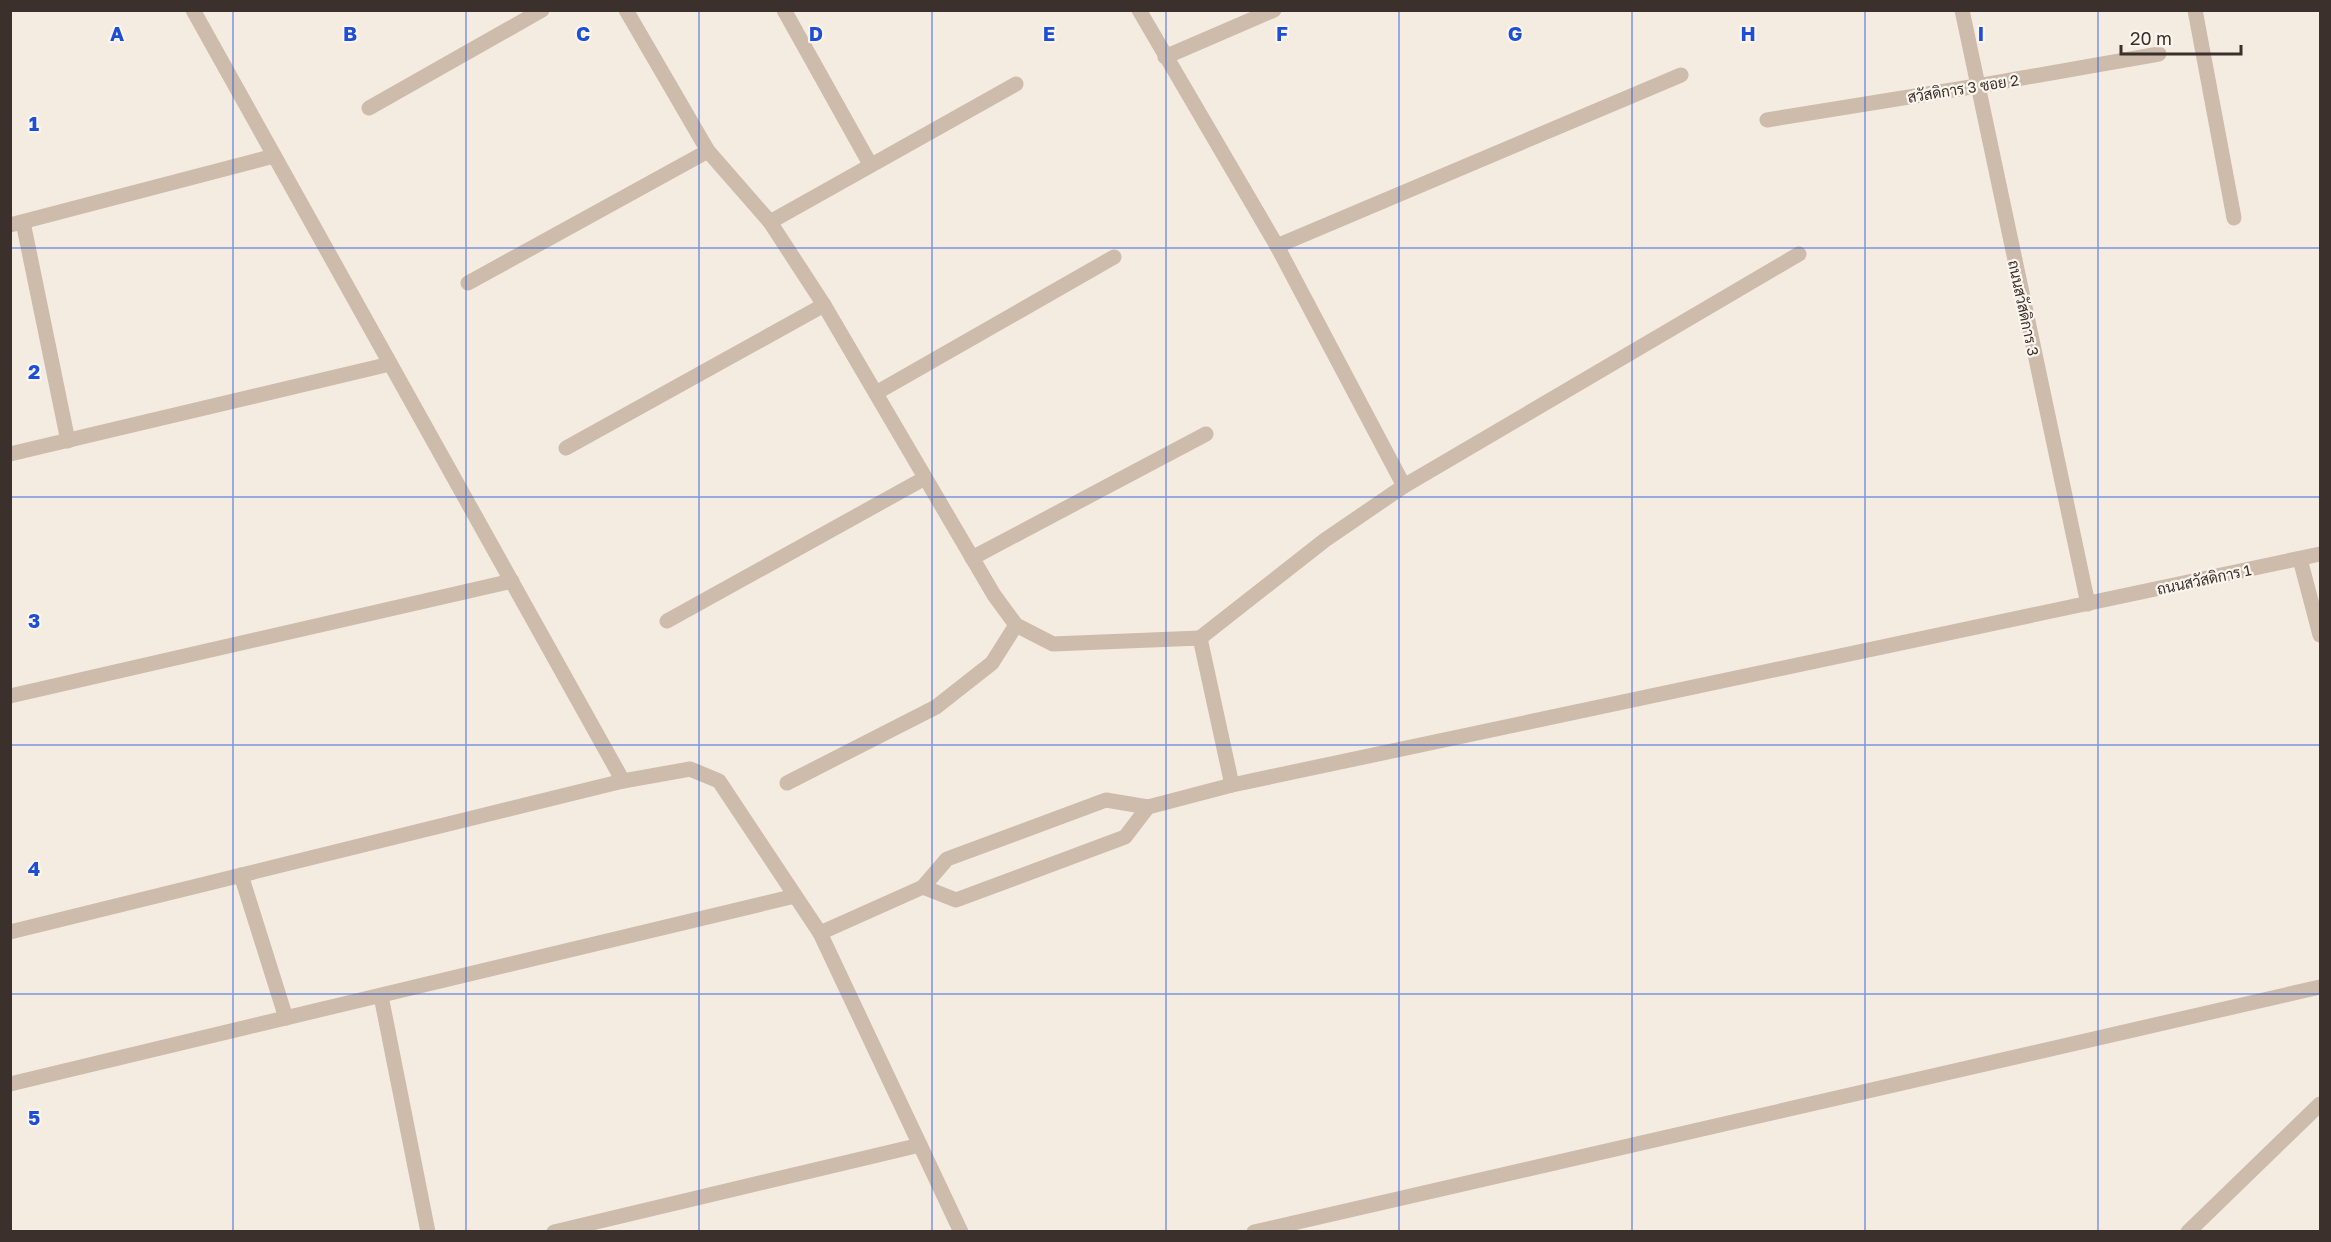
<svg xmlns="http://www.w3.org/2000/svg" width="2331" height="1242" font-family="'Golos Text',Sarabun,sans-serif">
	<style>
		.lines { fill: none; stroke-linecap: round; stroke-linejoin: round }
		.minor { stroke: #cdbbac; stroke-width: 15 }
		.grid { fill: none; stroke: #1d4ed8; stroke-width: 1.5; stroke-opacity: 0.55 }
		.labels { text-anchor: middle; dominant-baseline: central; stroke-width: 4.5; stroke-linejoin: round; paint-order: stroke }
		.street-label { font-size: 15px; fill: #3b302b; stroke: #fbf5ee }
		.grid-label { font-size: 20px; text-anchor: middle; font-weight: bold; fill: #1d4ed8; stroke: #fbf5ee; stroke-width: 4.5; stroke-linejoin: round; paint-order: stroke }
	</style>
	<rect width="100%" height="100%" fill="#f4ebe1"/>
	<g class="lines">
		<g class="minor">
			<polyline points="193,10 623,781"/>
			<polyline points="626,10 708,151 770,222 824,305 994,595 1016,625 1053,644 1200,638 1232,785"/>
			<polyline points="784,10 870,164"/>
			<polyline points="1139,10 1277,246 1404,486 1325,540 1200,638"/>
			<polyline points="1962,10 2088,604"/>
			<polyline points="2195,10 2234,218"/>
			<polyline points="1165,57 1274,10"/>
			<polyline points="369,108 542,10"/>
			<polyline points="1767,120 1977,86 2159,54"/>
			<polyline points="23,222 68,441"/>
			<polyline points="770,222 1016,84"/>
			<polyline points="10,225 274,156"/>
			<polyline points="1277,246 1681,75"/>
			<polyline points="468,283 708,151"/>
			<polyline points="876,393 1114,257"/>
			<polyline points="566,448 824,305"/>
			<polyline points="10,454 390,364"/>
			<polyline points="1404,486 1799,254"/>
			<polyline points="972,558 1206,434"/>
			<polyline points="2300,559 2320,635"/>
			<polyline points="667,621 925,478"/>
			<polyline points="10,696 512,581"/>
			<polyline points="787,783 936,707 992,663 1016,625"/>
			<polyline points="241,875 286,1018"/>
			<polyline points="923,887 956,900 1125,837 1148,807"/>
			<polyline points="10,932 623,781 690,769 719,781 820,933"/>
			<polyline points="381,996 428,1232"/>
			<polyline points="10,1084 795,896"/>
			<polyline points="554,1232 920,1145"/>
			<polyline points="961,1232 820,933 923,887 947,859 1106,800 1148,807 1232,785 2320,554"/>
			<polyline points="1254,1232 2320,987"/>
			<polyline points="2188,1232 2320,1104"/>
		</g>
	</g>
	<path class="grid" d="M233,10V1232M466,10V1232M699,10V1232M932,10V1232M1166,10V1232M1399,10V1232M1632,10V1232M1865,10V1232M2098,10V1232M10,248H2320M10,497H2320M10,745H2320M10,994H2320"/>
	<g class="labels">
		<g class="street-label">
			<text transform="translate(1963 88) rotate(-9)">สวัสดิการ 3 ซอย 2</text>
			<text transform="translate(2024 308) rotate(78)">ถนนสวัสดิการ 3</text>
			<text transform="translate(2204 579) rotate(-12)">ถนนสวัสดิการ 1</text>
		</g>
	</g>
	<g class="grid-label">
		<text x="117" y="41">A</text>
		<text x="350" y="41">B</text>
		<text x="583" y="41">C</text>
		<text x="816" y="41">D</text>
		<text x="1049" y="41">E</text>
		<text x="1282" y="41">F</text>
		<text x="1515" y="41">G</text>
		<text x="1748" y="41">H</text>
		<text x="1981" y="41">I</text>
		<text x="34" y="131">1</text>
		<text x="34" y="379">2</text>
		<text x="34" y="628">3</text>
		<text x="34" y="876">4</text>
		<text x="34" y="1125">5</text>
	</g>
	<rect width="2331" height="1242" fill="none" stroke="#3b302b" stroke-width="24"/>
	<path d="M2121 45v9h120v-9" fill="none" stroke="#3b302b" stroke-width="3"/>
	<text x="2130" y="45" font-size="18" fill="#3b302b" stroke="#fbf5ee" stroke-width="4.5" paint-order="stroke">20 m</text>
</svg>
